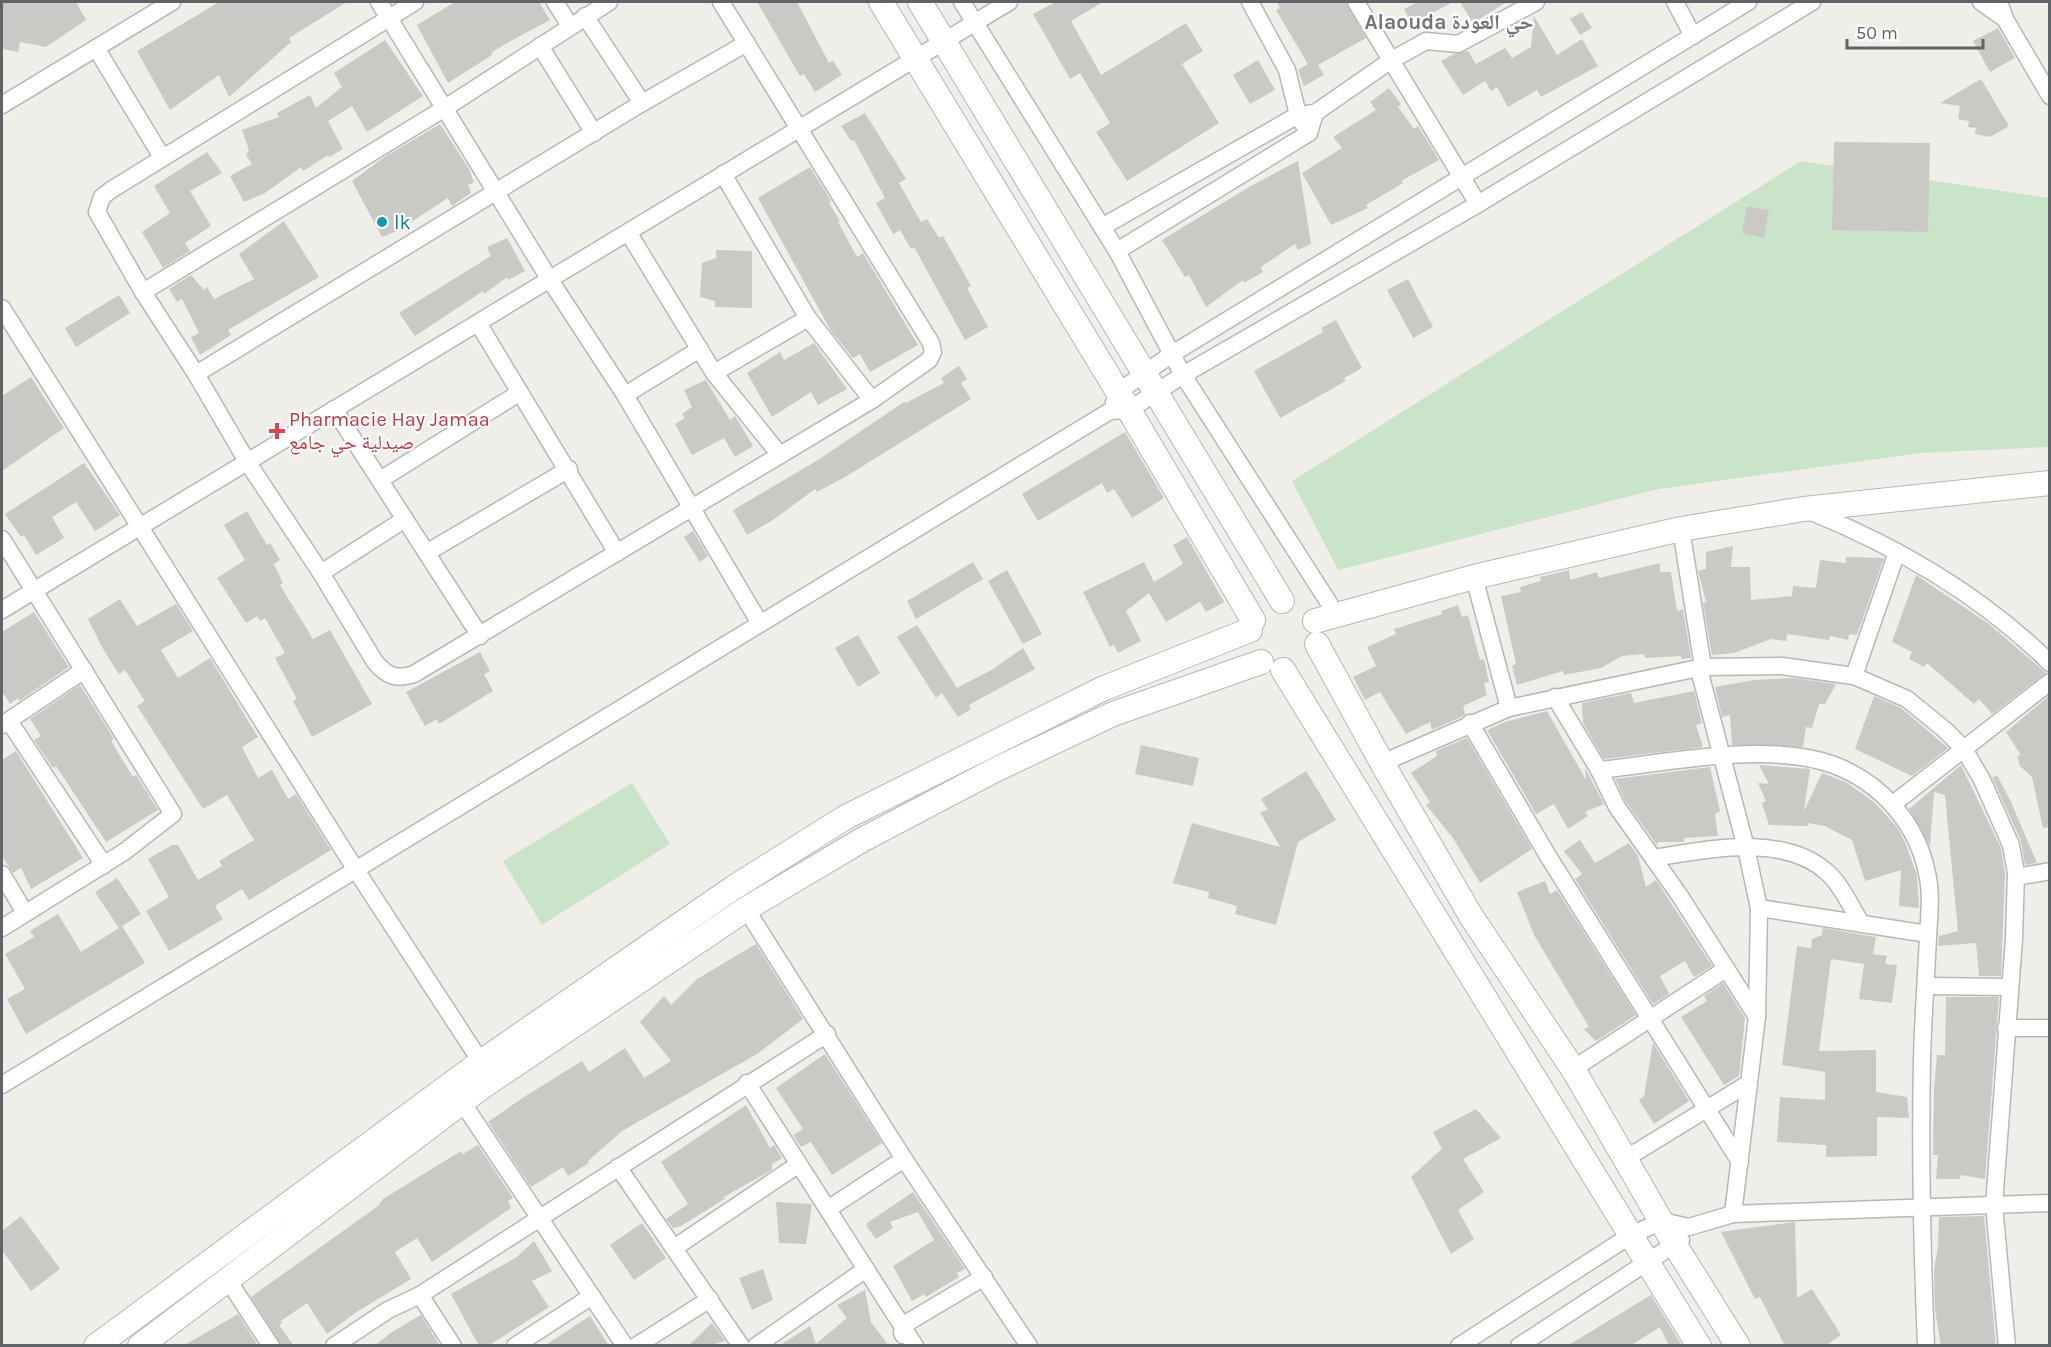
<svg xmlns="http://www.w3.org/2000/svg" width="2051" height="1347" font-family="Karla,'Noto Naskh Arabic',sans-serif">
	<style>
		.green { fill: #cae4c9 }
		.building { fill: #cbc9c5 }
		.lines { fill: none; stroke-linecap: round; stroke-linejoin: round }
		.street-casing { stroke: #b5b8bb; stroke-width: 19 }
		.secondary-casing { stroke: #b5b7bb; stroke-width: 26 }
		.street { stroke: #fff; stroke-width: 16 }
		.secondary { stroke: #fff; stroke-width: 24 }
		.culture-dot { fill: #0f9aa8; stroke: #fff; stroke-width: 2 }
		.health-dot { fill: #e0444e; stroke: #fff; stroke-width: 2 }
		.labels { text-anchor: middle; dominant-baseline: central; stroke-width: 4.5; stroke-linejoin: round; paint-order: stroke }
		.culture-label { font-size: 20px; fill: #0d838f; stroke: #fff; text-anchor: start }
		.health-label { font-size: 20px; fill: #be3a42; stroke: #fff; text-anchor: start }
		.neighbourhood-label { font-size: 21px; font-weight: bold; fill: #717578; stroke: #fff }
	</style>
	<rect width="100%" height="100%" fill="#f0eee9"/>
	<g class="green">
		<polygon points="1801,161 2049,198 2049,447 1921,453 1659,489 1338,570 1292,481"/>
		<polygon points="632,783 670,844 542,925 503,861"/>
	</g>
	<g class="building">
		<polygon points="2,2 76,2 86,20 46,47 20,42 18,52 2,49"/>
		<polygon points="219,2 347,2 289,38 291,42 229,97 219,75 170,110 137,51"/>
		<polygon points="455,2 539,2 550,20 507,43 491,53 492,55 448,83 417,25"/>
		<polygon points="757,2 797,2 829,63 833,61 842,75 815,92 804,74 800,76"/>
		<polygon points="1056,2 1103,2 1071,21 1101,75 1186,23 1203,51 1182,64 1219,123 1127,181 1096,132 1110,123 1080,73 1070,79 1033,14"/>
		<polygon points="1277,2 1346,2 1366,38 1318,65 1324,75 1304,86 1298,70 1308,64 1276,10 1280,8"/>
		<polygon points="1418,2 1453,2 1412,24 1404,9"/>
		<polygon points="1460,2 1507,2 1473,23"/>
		<polygon points="1582,12 1592,28 1580,35 1570,19"/>
		<polygon points="1534,16 1557,55 1582,39 1598,66 1541,97 1537,90 1508,107 1497,87 1491,91 1485,81 1463,95 1441,61 1454,54 1468,51 1476,64 1505,48 1512,58 1531,47"/>
		<polygon points="1998,28 2015,58 1990,72 1973,41"/>
		<polygon points="385,40 423,96 367,132 352,106 328,121 343,149 329,157 328,155 303,171 301,167 265,193 244,202 230,176 252,164 246,155 249,150 242,130 279,117 277,113 310,95 316,108 342,87 334,73"/>
		<polygon points="1258,60 1275,90 1250,104 1233,75"/>
		<polygon points="1981,79 2009,126 1990,137 1975,134 1976,128 1968,127 1969,121 1958,119 1960,106 1940,103"/>
		<polygon points="1389,88 1401,104 1398,107 1414,129 1418,126 1439,160 1401,181 1403,183 1366,205 1368,208 1331,225 1302,173 1342,148 1333,137 1376,110 1370,102"/>
		<polygon points="865,113 906,179 899,183 921,222 927,219 939,238 943,236 971,286 967,288 988,327 965,340 914,247 911,249 900,230 893,234 876,203 885,198 854,140 851,141 841,126"/>
		<polygon points="440,124 469,169 474,182 468,185 471,193 452,206 448,198 399,230 382,237 352,181 386,156"/>
		<polygon points="1834,142 1930,143 1928,232 1832,230"/>
		<polygon points="207,152 222,173 190,191 211,226 185,243 190,251 163,268 142,232 170,213 154,186"/>
		<polygon points="1298,161 1311,244 1298,250 1295,244 1261,267 1263,272 1244,283 1243,280 1206,307 1189,275 1185,277 1162,240 1249,187"/>
		<polygon points="810,167 831,201 829,203 840,221 838,222 857,257 863,253 918,345 870,372 860,354 853,358 831,331 758,198"/>
		<polygon points="1747,206 1769,210 1764,238 1742,233"/>
		<polygon points="284,221 319,277 228,330 231,335 200,355 191,337 199,333 182,299 177,302 169,289 191,275 204,290 207,287 214,299 254,279 239,254"/>
		<polygon points="507,238 525,271 508,280 507,277 484,294 483,291 415,336 399,313 491,256 487,247"/>
		<polygon points="716,250 752,251 752,308 715,307 715,301 700,297 702,263 716,258"/>
		<polygon points="1408,279 1433,327 1413,338 1387,290"/>
		<polygon points="119,295 130,313 76,347 65,328"/>
		<polygon points="1336,320 1362,368 1344,378 1346,381 1280,418 1254,371 1323,332 1321,328"/>
		<polygon points="814,343 847,389 818,405 811,392 772,417 747,373 780,352 784,360"/>
		<polygon points="959,366 967,379 961,383 971,399 845,477 817,492 815,489 773,520 747,535 733,510 818,460 904,402 906,403 944,383 941,378"/>
		<polygon points="31,377 64,428 2,471 2,396"/>
		<polygon points="706,380 730,420 735,416 753,446 735,457 724,438 692,455 675,424 685,418 682,414 692,407 684,390"/>
		<polygon points="1125,432 1164,498 1132,518 1114,489 1107,493 1102,483 1038,521 1022,494"/>
		<polygon points="84,463 120,515 95,531 76,502 52,517 64,538 36,555 24,535 21,537 5,514"/>
		<polygon points="247,511 267,545 270,543 280,560 274,564 283,583 280,585 313,639 330,630 372,704 312,737 293,701 297,699 275,658 285,653 265,618 260,621 257,616 246,623 217,578 245,560 224,525"/>
		<polygon points="693,531 708,556 700,562 684,537"/>
		<polygon points="1187,537 1224,602 1206,612 1200,602 1166,622 1149,593 1126,611 1141,641 1118,653 1114,645 1110,647 1083,592 1144,562 1154,582 1183,564 1173,545"/>
		<polygon points="1733,546 1731,567 1750,567 1751,600 1792,596 1793,586 1816,588 1820,560 1846,563 1846,557 1884,558 1857,635 1849,634 1848,640 1830,636 1829,640 1787,634 1786,641 1771,639 1734,653 1712,655 1703,603 1706,602 1698,571 1706,569 1706,552"/>
		<polygon points="973,562 983,579 916,619 907,601"/>
		<polygon points="1660,563 1660,572 1671,572 1677,611 1683,609 1691,658 1681,659 1681,656 1645,658 1644,654 1622,656 1601,668 1564,675 1563,671 1517,685 1512,666 1516,664 1501,596 1521,592 1520,587 1541,581 1540,577 1569,570 1570,580 1597,572 1599,578"/>
		<polygon points="1007,570 1042,634 1023,644 988,581"/>
		<polygon points="1916,575 1989,624 2046,673 1992,714 1979,699 1974,704 1927,663 1924,667 1909,659 1912,652 1892,642"/>
		<polygon points="120,599 137,626 176,604 193,631 161,650 178,678 210,658 258,737 242,747 258,778 272,770 288,799 296,794 331,850 249,900 242,889 215,906 223,919 169,951 146,911 169,897 148,859 172,845 178,845 198,880 222,866 219,861 254,840 227,795 203,809 137,706 145,701 125,670 119,674 103,649 88,619"/>
		<polygon points="1458,605 1462,617 1468,615 1480,660 1484,659 1489,682 1484,683 1487,695 1463,706 1465,714 1461,717 1432,730 1430,722 1406,734 1380,692 1365,700 1353,677 1376,666 1367,647 1396,634 1394,629 1442,614 1441,611"/>
		<polygon points="34,612 69,667 19,701 18,698 10,704 2,691 2,632"/>
		<polygon points="917,625 957,688 993,669 1023,648 1035,669 969,705 971,709 958,717 942,693 936,698 897,637"/>
		<polygon points="858,635 880,673 858,687 835,648"/>
		<polygon points="480,652 490,671 484,674 493,691 439,724 437,719 425,726 406,692"/>
		<polygon points="1794,678 1836,684 1825,704 1819,704 1812,728 1806,727 1803,747 1732,745 1730,715 1722,717 1715,687 1754,680"/>
		<polygon points="80,685 114,739 111,741 133,777 136,775 158,810 106,842 56,766 53,768 34,740 41,736 30,719"/>
		<polygon points="1694,691 1702,723 1696,725 1703,747 1604,759 1583,723 1582,703 1631,693 1634,703"/>
		<polygon points="1874,696 1901,708 1948,748 1912,776 1855,749"/>
		<polygon points="2049,696 2049,827 2043,828 2032,777 2020,766 2017,756 2021,755 2006,732"/>
		<polygon points="1547,711 1586,780 1585,768 1604,804 1585,812 1588,816 1568,829 1554,804 1536,814 1487,730 1505,722"/>
		<polygon points="1467,738 1532,849 1480,883 1453,838 1426,805 1430,802 1411,773 1437,756 1436,751"/>
		<polygon points="1141,745 1199,758 1193,786 1135,774"/>
		<polygon points="16,751 83,858 31,889 21,868 13,873 2,856 2,760"/>
		<polygon points="1759,765 1810,769 1804,811 1822,773 1846,782 1874,802 1897,827 1905,842 1917,875 1919,908 1899,906 1901,870 1865,881 1852,840 1825,826 1808,823 1808,826 1769,825 1762,803 1766,801 1758,783 1769,784"/>
		<polygon points="1961,765 2001,848 2005,874 2001,976 1979,976 1976,943 1938,946 1939,936 1958,931 1945,795 1934,792 1930,846 1909,809"/>
		<polygon points="1710,767 1720,811 1715,814 1718,836 1684,838 1684,842 1658,842 1657,845 1626,802 1615,779"/>
		<polygon points="1306,771 1336,820 1298,842 1276,925 1235,914 1237,906 1208,898 1209,892 1173,883 1192,823 1280,847 1260,812 1268,810 1261,799"/>
		<polygon points="1990,773 1993,778 1997,775 2011,802 2037,863 2025,865 2021,841"/>
		<polygon points="1580,840 1595,863 1629,843 1638,856 1646,887 1656,880 1712,966 1694,977 1685,961 1660,976 1669,994 1653,1004 1575,879 1582,874 1564,851"/>
		<polygon points="117,878 141,914 122,926 145,963 26,1034 7,999 25,989 5,954 34,937 30,931 58,914 81,952 119,928 95,892"/>
		<polygon points="1545,881 1550,894 1557,890 1636,1015 1596,1041 1584,1029 1589,1027 1534,935 1517,892"/>
		<polygon points="1823,928 1876,937 1873,954 1887,956 1885,964 1897,965 1892,1003 1859,999 1864,964 1831,959 1819,1051 1876,1050 1876,1092 1907,1097 1909,1118 1877,1117 1877,1156 1826,1157 1826,1145 1777,1142 1780,1097 1825,1100 1825,1072 1782,1065 1797,946 1811,948 1812,939 1822,935"/>
		<polygon points="756,944 803,1019 757,1054 622,1131 588,1161 589,1163 568,1176 563,1167 531,1187 488,1122 524,1097 582,1061 589,1072 625,1048 644,1078 671,1061 640,1022 664,996 671,1005 697,979"/>
		<polygon points="1723,983 1745,1018 1739,1076 1724,1085 1681,1017 1707,1001 1704,996"/>
		<polygon points="1946,997 1999,997 1985,1179 1961,1175 1960,1179 1936,1179 1938,1155 1933,1155 1934,1089 1937,1055 1945,1055"/>
		<polygon points="1653,1043 1689,1101 1654,1124 1639,1100 1644,1096"/>
		<polygon points="825,1054 882,1143 832,1175 811,1142 801,1147 793,1135 803,1129 776,1088"/>
		<polygon points="746,1105 770,1148 774,1145 782,1158 772,1164 772,1170 722,1198 726,1198 681,1226 673,1228 666,1219 688,1204 661,1162"/>
		<polygon points="1476,1109 1501,1138 1463,1159 1484,1192 1458,1210 1474,1239 1451,1254 1411,1177 1442,1149 1433,1132"/>
		<polygon points="478,1145 513,1198 508,1201 511,1208 432,1262 417,1238 395,1252 411,1279 355,1313 327,1334 307,1303 281,1321 282,1323 279,1325 294,1346 281,1346 251,1297 378,1206 383,1199 461,1151 463,1154"/>
		<polygon points="913,1192 965,1269 957,1273 959,1277 926,1297 924,1294 912,1301 893,1266 934,1240 918,1212 890,1222 893,1228 876,1239 867,1227 867,1223"/>
		<polygon points="776,1202 812,1204 806,1244 779,1243"/>
		<polygon points="21,1216 60,1269 31,1291 2,1250 2,1231"/>
		<polygon points="1984,1216 1996,1346 1941,1346 1935,1310 1934,1270 1938,1247 1939,1217"/>
		<polygon points="1795,1222 1797,1298 1812,1289 1841,1335 1825,1346 1785,1346 1760,1297 1755,1299 1721,1232"/>
		<polygon points="642,1223 666,1258 634,1280 610,1245"/>
		<polygon points="534,1241 552,1271 532,1281 549,1307 488,1346 479,1346 451,1294 517,1257"/>
		<polygon points="763,1269 773,1300 752,1310 739,1278"/>
		<polygon points="865,1290 871,1322 889,1346 779,1346 810,1326 816,1344 847,1318 837,1305"/>
		<polygon points="1651,1295 1682,1346 1669,1346 1660,1327 1630,1346 1567,1346"/>
		<polygon points="238,1314 258,1346 183,1346"/>
		<polygon points="421,1315 440,1346 374,1346 392,1332"/>
		<polygon points="590,1316 609,1346 544,1346"/>
		<polygon points="712,1323 725,1341 708,1346 688,1346"/>
	</g>
	<g class="lines">
		<defs>
			<g id="street">
				<polyline points="379,2 550,280 625,395 759,622"/>
				<path d="M415,2L111,190L102,197L97,212L143,292L196,374L248,463L321,573L375,662C387,676 396,680 414,674L872,400L929,360L933,352L931,343L721,2"/>
				<polyline points="555,2 570,26"/>
				<polyline points="962,2 1117,251 1183,375 1336,614"/>
				<polyline points="1250,2 1287,70 1298,115 1303,124"/>
				<polyline points="1356,2 1478,204"/>
				<polyline points="1675,2 1693,36"/>
				<polyline points="1981,2 2005,19"/>
				<polyline points="1999,2 2005,19 2050,96"/>
				<polyline points="585,16 642,103"/>
				<polyline points="540,46 594,133"/>
				<polyline points="96,48 162,157"/>
				<polyline points="2,105 172,2"/>
				<polyline points="723,174 808,318 872,400"/>
				<polyline points="1102,227 1298,115 1315,113 1390,61 1426,41 1458,44 1536,2"/>
				<polyline points="628,232 714,373 780,455"/>
				<polyline points="1117,251 1309,133 1315,113"/>
				<polyline points="143,292 445,108 609,2"/>
				<polyline points="2,308 356,870 481,1062"/>
				<polyline points="478,323 617,553"/>
				<polyline points="714,373 808,318"/>
				<polyline points="196,374 642,103 747,43"/>
				<polyline points="625,395 700,349"/>
				<polyline points="1114,402 1118,392 1172,354 1748,2"/>
				<polyline points="334,409 480,636"/>
				<polyline points="380,480 519,393"/>
				<path d="M1809,511C1896,546 1982,596 2050,663"/>
				<polyline points="1681,529 1703,667 1701,677 1746,848 1759,908 1757,1017 1733,1214"/>
				<polyline points="2,539 173,814 124,852 2,928"/>
				<polyline points="428,552 569,469"/>
				<polyline points="321,573 405,519"/>
				<polyline points="1474,577 1509,708"/>
				<polyline points="2,610 1009,2"/>
				<polyline points="1854,676 1897,552"/>
				<polyline points="1555,697 1599,770 1617,807 1680,896 1757,1017"/>
				<polyline points="9,721 104,865"/>
				<polyline points="1470,723 1548,856 1740,1162"/>
				<polyline points="2,725 84,670"/>
				<polyline points="1382,763 1509,708 1703,667 1782,666 1854,676 1907,699 1945,730 1964,749 1982,780 2011,845 2016,873 2014,939 1994,1205 2007,1346"/>
				<path d="M1599,770C1667,763 1769,741 1834,765C1881,783 1917,823 1927,873C1932,894 1929,917 1928,937C1926,978 1923,1019 1922,1059C1920,1155 1922,1250 1926,1346"/>
				<polyline points="1893,804 2050,682"/>
				<path d="M1653,858C1707,850 1783,832 1828,873C1842,886 1851,907 1861,923"/>
				<polyline points="2,874 25,913"/>
				<polyline points="2017,877 2050,871"/>
				<polyline points="1759,908 1928,934"/>
				<polyline points="746,909 904,1159 1029,1346"/>
				<polyline points="1926,986 2009,987"/>
				<polyline points="2006,1028 2050,1028"/>
				<polyline points="1573,1069 1726,969"/>
				<polyline points="747,1083 915,1346"/>
				<polyline points="2,1085 1110,411 1129,410 1183,375 1478,204 1812,2"/>
				<polyline points="462,1102 625,1346"/>
				<polyline points="1625,1159 1749,1083"/>
				<polyline points="618,1167 741,1346"/>
				<polyline points="828,1209 904,1159"/>
				<polyline points="674,1248 799,1164"/>
				<polyline points="228,1280 271,1346"/>
				<polyline points="420,1295 453,1346"/>
				<polyline points="903,1335 902,1332 905,1324 984,1277"/>
				<polyline points="334,1346 388,1310 420,1295 827,1034"/>
				<polyline points="515,1346 592,1296"/>
				<polyline points="636,1346 710,1299"/>
				<polyline points="756,1346 866,1269"/>
				<polyline points="1459,1346 1631,1235 1662,1221 1689,1227 1733,1214 2050,1203"/>
				<polyline points="1519,1346 1681,1240"/>
			</g>
			<g id="secondary">
				<polyline points="881,2 1129,410 1253,620"/>
				<polyline points="920,2 1282,601"/>
				<polyline points="1315,621 1474,577 1681,529 1804,509 2050,483"/>
				<polyline points="1317,644 1382,763 1471,916 1573,1069 1675,1245 1738,1346"/>
				<polyline points="1283,670 1699,1346"/>
				<polyline points="96,1346 481,1062 733,888 846,817 1102,689 1250,630"/>
				<polyline points="140,1346 482,1087 746,909 862,840 995,770 1113,714 1261,662"/>
			</g>
		</defs>
		<use href="#street" class="street-casing"/>
		<use href="#secondary" class="secondary-casing"/>
		<use href="#street" class="street"/>
		<use href="#secondary" class="secondary"/>
	</g>
	<circle class="culture-dot" cx="382" cy="222" r="6"/>
	<path class="health-dot" d="M274 422h6v6h6v6h-6v6h-6v-6h-6v-6h6z"/>
	<g class="labels">
		<g class="culture-label">
			<text x="394" y="222">lk</text>
		</g>
		<g class="health-label">
			<text x="289" y="419">Pharmacie Hay Jamaa<tspan x="289" dy="23">صيدلية حي جامع</tspan></text>
		</g>
		<g class="neighbourhood-label">
			<text x="1449" y="22">Alaouda حي العودة</text>
		</g>
	</g>
	<rect width="2051" height="1347" fill="none" stroke="#606367" stroke-width="6"/>
	<path d="M1847 39v9h136v-9" fill="none" stroke="#606367" stroke-width="3"/>
	<text x="1856" y="39" font-size="18" fill="#606367" stroke="#ffffff" stroke-width="4.5" paint-order="stroke">50 m</text>
</svg>
